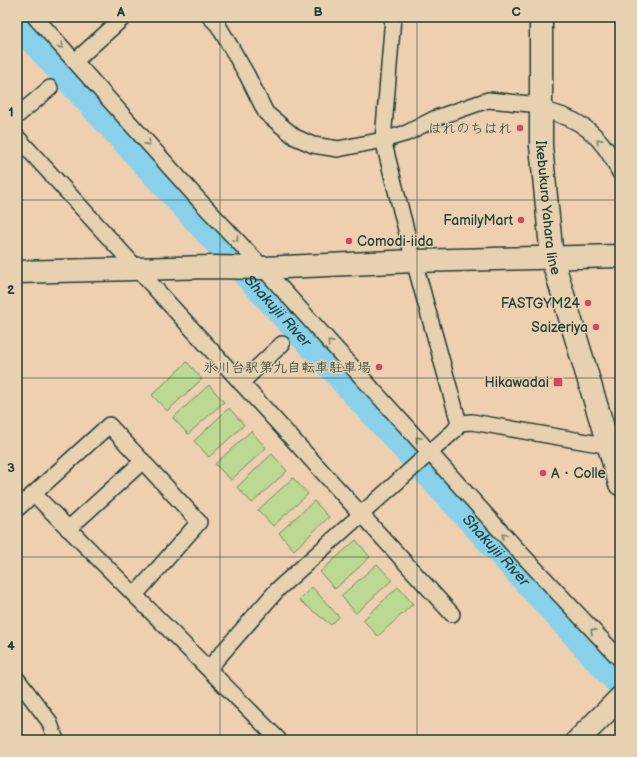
<svg xmlns="http://www.w3.org/2000/svg" width="637" height="757" font-family="'Balsamiq Sans','Klee One',sans-serif">
	<style>
		.green { fill: #bbd992; stroke: #6d8b63 }
		.lines { fill: none; stroke-linecap: round; stroke-linejoin: round }
		.river { stroke: #89d1ea; stroke-width: 24 }
		.street-casing { stroke: #1f3d34; stroke-width: 18 }
		.secondary-casing { stroke: #1f3d34; stroke-width: 25 }
		.street { stroke: #e7d1b0; stroke-width: 15 }
		.secondary { stroke: #e7d1b0; stroke-width: 22 }
		.oneway { stroke: #79806c }
		.grid { fill: none; stroke: #1f3d34; stroke-width: 1; stroke-opacity: 0.55 }
		.poi-dot { fill: #d1495b; stroke: #e7d1b0; stroke-width: 1.5 }
		.labels { text-anchor: middle; dominant-baseline: central; stroke-width: 3; stroke-linejoin: round; paint-order: stroke }
		.poi-label { font-size: 14px; fill: #1f3d34; stroke: #e7d1b0; text-anchor: end }
		.street-label { font-size: 14px; fill: #1f3d34; stroke: #e7d1b0 }
		.water-label { font-size: 15px; font-style: italic; fill: #24443d; stroke: #e7d1b0 }
		.neatline { fill: none; stroke: #1f3d34; stroke-width: 1.5 }
		.grid-label { font-size: 13px; text-anchor: middle; font-weight: bold; fill: #1f3d34 }
	</style>
	<rect width="100%" height="100%" fill="#eecfaf"/>
	<filter id="ink" filterUnits="userSpaceOnUse"><feTurbulence type="fractalNoise" baseFrequency=".025" numOctaves="2"/><feDisplacementMap in="SourceGraphic" scale="8" xChannelSelector="R" yChannelSelector="G"/><feConvolveMatrix kernelMatrix="1 2 1 2 8 2 1 2 1" color-interpolation-filters="sRGB"/></filter>
	<g filter="url(#ink)">
		<g class="green">
			<polygon points="187,362 202,379 167,411 152,395"/>
			<polygon points="209,385 224,402 188,434 173,418"/>
			<polygon points="229,408 244,425 209,457 194,441"/>
			<polygon points="251,431 266,448 231,480 215,464"/>
			<polygon points="272,454 287,471 252,503 237,487"/>
			<polygon points="293,478 308,494 273,526 258,510"/>
			<polygon points="314,501 329,517 294,550 279,533"/>
			<polygon points="356,540 370,557 335,589 320,572"/>
			<polygon points="377,564 392,580 356,613 341,596"/>
			<polygon points="312,587 339,617 331,625 299,600"/>
			<polygon points="398,587 413,604 378,636 363,620"/>
		</g>
		<g class="lines">
			<path class="river" id="s1" d="M17,25L620,686"/>
			<defs>
				<g id="street">
					<polyline points="35,17 198,199 263,268 515,547 620,659"/>
					<polyline points="210,17 218,25 247,75 266,113 295,137 313,145 338,149 383,140 407,133 436,118 488,100 541,105"/>
					<polyline points="393,17 383,140 414,261 459,423 472,422 616,447"/>
					<polyline points="75,61 124,17"/>
					<path d="M541,110C581,117 603,137 620,173"/>
					<polyline points="17,116 50,88"/>
					<polyline points="17,137 452,614"/>
					<polyline points="241,383 282,344"/>
					<polyline points="34,494 279,740"/>
					<polyline points="17,509 109,425 199,522 135,595"/>
					<polyline points="68,529 143,461"/>
					<polyline points="209,668 278,589 455,430 459,423"/>
					<polyline points="17,679 49,721 56,740"/>
				</g>
				<g id="secondary">
					<path id="s2" d="M541,17V146L552,258L620,484"/>
					<polyline points="17,272 211,267 263,268 414,261 620,256"/>
					<polyline points="578,740 620,698"/>
				</g>
			</defs>
			<use href="#street" class="street-casing"/>
			<use href="#secondary" class="secondary-casing"/>
			<use href="#street" class="street"/>
			<use href="#secondary" class="secondary"/>
		</g>
		<defs><path id="oneway-chevron" d="M-2-3.5L2.5 0L-2 3.5" fill="none" stroke-width="1.6" stroke-linecap="round" stroke-linejoin="round"/></defs>
		<g class="oneway">
			<use href="#oneway-chevron" transform="translate(61 46) rotate(48)"/>
			<use href="#oneway-chevron" transform="translate(599 141) rotate(-131)"/>
			<use href="#oneway-chevron" transform="translate(148 143) rotate(48)"/>
			<use href="#oneway-chevron" transform="translate(236 239) rotate(47)"/>
			<use href="#oneway-chevron" transform="translate(330 343) rotate(-132)"/>
			<use href="#oneway-chevron" transform="translate(418 439) rotate(-132)"/>
			<use href="#oneway-chevron" transform="translate(504 536) rotate(-132)"/>
			<use href="#oneway-chevron" transform="translate(593 631) rotate(-133)"/>
		</g>
	</g>
	<path class="grid" d="M220,17V740M417,17V740M17,200H620M17,378H620M17,557H620"/>
	<g class="poi-dot">
		<circle cx="520" cy="128" r="4"/>
		<circle cx="521" cy="220" r="4"/>
		<circle cx="349" cy="241" r="4"/>
		<circle cx="588" cy="303" r="4"/>
		<circle cx="596" cy="327" r="4"/>
		<circle cx="379" cy="367" r="4"/>
		<rect x="553" y="377" width="10" height="10" rx="2"/>
		<circle cx="543" cy="473" r="4"/>
	</g>
	<g class="labels">
		<g class="poi-label">
			<text x="512" y="128">はれのちはれ</text>
			<text x="513" y="220">FamilyMart</text>
			<text x="357" y="241" text-anchor="start">Comodi-iida</text>
			<text x="580" y="303">FASTGYM24</text>
			<text x="588" y="327">Saizeriya</text>
			<text x="371" y="367">氷川台駅第九自転車駐車場</text>
			<text x="549" y="382">Hikawadai</text>
			<text x="551" y="473" text-anchor="start">A・Colle</text>
		</g>
		<g class="street-label">
			<text stroke="none"><textPath href="#s2" startOffset="191">Ikebukuro Yahara line</textPath></text>
		</g>
		<g class="water-label">
			<text stroke="none"><textPath href="#s1" startOffset="387">Shakujii River</textPath></text>
			<text stroke="none"><textPath href="#s1" startOffset="711">Shakujii River</textPath></text>
		</g>
	</g>
	<rect width="637" height="757" fill="none" stroke="#e7d1b0" stroke-width="44"/>
	<rect x="22" y="22" width="593" height="713" class="neatline"/>
	<g class="grid-label">
		<text x="121" y="16">A</text>
		<text x="318" y="16">B</text>
		<text x="516" y="16">C</text>
		<text x="11" y="116">1</text>
		<text x="11" y="294">2</text>
		<text x="11" y="472">3</text>
		<text x="11" y="650">4</text>
	</g>
</svg>
